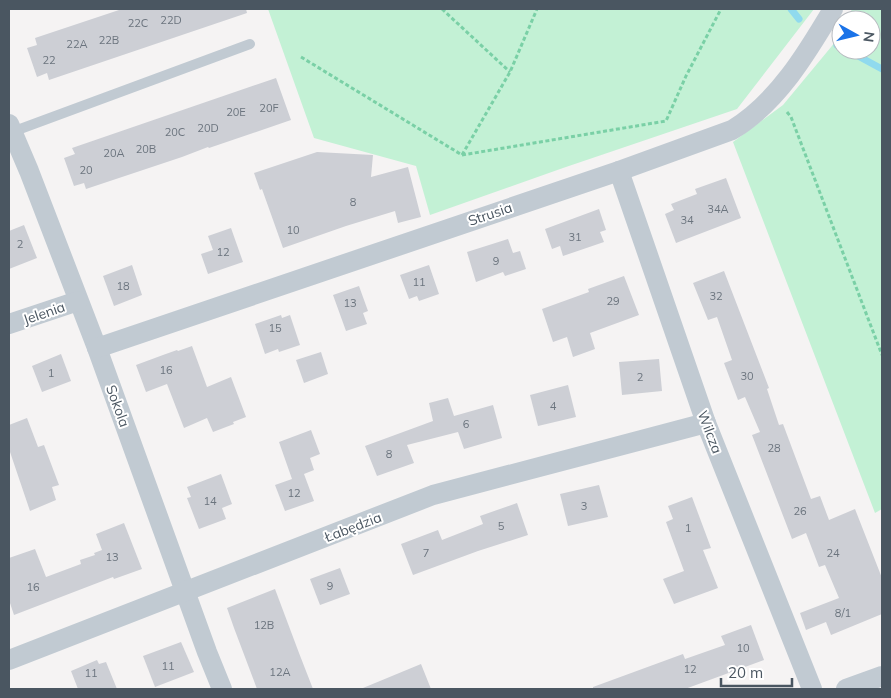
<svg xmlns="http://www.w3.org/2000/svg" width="891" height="698" font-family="Mulish,sans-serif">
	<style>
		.green { fill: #c3f1d5 }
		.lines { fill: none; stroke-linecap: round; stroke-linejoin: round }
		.stream { stroke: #90daee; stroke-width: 7 }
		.building { fill: #cdcfd5 }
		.path { stroke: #7ad0a6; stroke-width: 3; stroke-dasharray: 4 2.5; stroke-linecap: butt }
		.service { stroke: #c1cad2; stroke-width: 10 }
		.minor { stroke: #c1cad2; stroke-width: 20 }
		.labels { text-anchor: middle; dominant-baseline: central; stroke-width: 4; stroke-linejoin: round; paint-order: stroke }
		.number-label { font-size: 11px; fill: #6b747e }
		.street-label { font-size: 14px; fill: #4a5661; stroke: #fff }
	</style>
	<rect width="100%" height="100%" fill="#f5f3f3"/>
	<g class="green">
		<polygon points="268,9 814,9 737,109 563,168 430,215 416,166 314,138"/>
		<polygon points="852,9 882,9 882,509 875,513 733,142 783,105 841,35 841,50 871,50 871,20 847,20"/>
	</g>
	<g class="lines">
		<g class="stream">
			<polyline points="791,9 799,19"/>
			<polyline points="837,45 841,47"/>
			<polyline points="847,50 882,69"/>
		</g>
	</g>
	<g class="building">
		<polygon points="122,9 246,9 247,13 49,80 47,73 37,77 27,48 37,45 35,38"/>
		<polygon points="276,78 291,120 209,148 208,147 182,157 86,189 84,183 74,186 64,158 75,154 72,148"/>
		<polygon points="317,152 373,155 371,177 408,167 421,217 398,223 395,211 346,226 283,248 262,189 260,190 254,173"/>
		<polygon points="726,178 741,218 676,243 665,214 674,210 671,204 697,194 695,189"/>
		<polygon points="599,209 606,230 600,232 604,242 563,256 560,246 552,249 545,229"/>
		<polygon points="24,225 37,258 9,269 9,231"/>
		<polygon points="231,228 243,262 208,274 201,254 213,250 208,236"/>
		<polygon points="508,239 513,253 520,251 526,269 505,276 503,272 476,282 467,252"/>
		<polygon points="132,265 142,295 114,306 103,276"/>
		<polygon points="429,265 439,294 419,301 417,296 409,299 400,275"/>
		<polygon points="724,271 769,388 767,389 779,425 783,424 811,499 820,496 829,520 855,509 882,578 882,614 831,635 826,622 806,630 800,613 839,598 825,565 819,567 806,533 792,539 752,435 760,432 745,397 738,400 724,363 732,360 717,317 708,320 693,283"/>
		<polygon points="624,276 639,315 590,333 595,349 573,357 567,337 553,342 542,309 589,292 588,289"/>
		<polygon points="359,286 368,311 363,313 367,324 346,331 333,295"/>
		<polygon points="281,315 282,318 290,315 300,345 279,352 278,349 265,354 255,324"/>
		<polygon points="192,346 207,387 231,377 246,417 233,422 234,424 213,432 207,418 184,428 167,384 146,392 136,365 163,355 177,350 178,351"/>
		<polygon points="321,352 328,374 304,383 296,360"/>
		<polygon points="61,354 71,381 42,392 32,366"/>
		<polygon points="659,359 662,391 622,395 619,362"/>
		<polygon points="568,385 576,417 538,426 530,395"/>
		<polygon points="448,398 454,416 493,405 502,438 464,449 458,432 407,445 414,463 377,476 365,446 433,421 429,403"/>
		<polygon points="27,418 38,447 44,445 59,485 52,487 56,500 30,511 9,449 9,425"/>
		<polygon points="311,430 320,454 310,458 314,470 304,474 314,501 285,511 275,485 292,479 279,442"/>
		<polygon points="221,474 232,504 222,508 226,519 199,529 187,498 191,497 187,487"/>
		<polygon points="599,485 608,517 568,526 560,494"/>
		<polygon points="692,497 711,548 703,550 718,588 674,604 663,579 684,571 666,522 673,519 668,506"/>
		<polygon points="517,503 528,535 478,551 413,575 401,544 438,530 442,540 483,524 480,516"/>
		<polygon points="124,523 142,569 114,579 113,577 14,615 9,600 9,558 35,549 46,577 81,564 80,560 95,555 94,553 102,550 96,534"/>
		<polygon points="340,568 350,594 320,605 310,579"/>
		<polygon points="275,589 299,653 313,689 257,689 234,628 227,608"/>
		<polygon points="751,625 764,660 685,689 593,689 593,687 683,654 685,659 725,645 721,636"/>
		<polygon points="181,642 194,672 155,687 143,656"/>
		<polygon points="97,660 99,664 106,662 117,689 78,689 71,671"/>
		<polygon points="421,664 431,689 363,689 363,688"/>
	</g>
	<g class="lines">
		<g class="path">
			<polyline points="442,9 510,72"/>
			<polyline points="301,57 462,155 510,72 537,9"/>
			<polyline points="787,112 791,117 882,355"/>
			<polyline points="462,155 666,121 686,76 721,9"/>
		</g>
		<polyline class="service" points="12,132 250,44"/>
		<g class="minor">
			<polyline points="9,124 29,171 97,348 207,652 222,689"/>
			<polyline points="619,171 706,423 812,689"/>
			<polyline points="9,324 78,301"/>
			<path d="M97,348L619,171L732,130C777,103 807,53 833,9"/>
			<polyline points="9,660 433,495 706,423"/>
			<polyline points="846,689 882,676"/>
		</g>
	</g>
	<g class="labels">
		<g class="number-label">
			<text x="171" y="20">22D</text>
			<text x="138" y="23">22C</text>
			<text x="109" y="40">22B</text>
			<text x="77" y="44">22A</text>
			<text x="49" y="60">22</text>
			<text x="269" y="108">20F</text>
			<text x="236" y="112">20E</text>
			<text x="208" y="128">20D</text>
			<text x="175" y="132">20C</text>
			<text x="146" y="149">20B</text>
			<text x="114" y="153">20A</text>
			<text x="86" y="170">20</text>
			<text x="353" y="202">8</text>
			<text x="718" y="209">34A</text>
			<text x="687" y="220">34</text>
			<text x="293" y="230">10</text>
			<text x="575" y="237">31</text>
			<text x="20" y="244">2</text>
			<text x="223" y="252">12</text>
			<text x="496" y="261">9</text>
			<text x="419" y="282">11</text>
			<text x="123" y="286">18</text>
			<text x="716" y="296">32</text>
			<text x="613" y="301">29</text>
			<text x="350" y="303">13</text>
			<text x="275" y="328">15</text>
			<text x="166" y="370">16</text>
			<text x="51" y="373">1</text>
			<text x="747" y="376">30</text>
			<text x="640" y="377">2</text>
			<text x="553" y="406">4</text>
			<text x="466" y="424">6</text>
			<text x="774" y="448">28</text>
			<text x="389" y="454">8</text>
			<text x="294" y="493">12</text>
			<text x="210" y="501">14</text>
			<text x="584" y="506">3</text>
			<text x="800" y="511">26</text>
			<text x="501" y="526">5</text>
			<text x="688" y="528">1</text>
			<text x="426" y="553">7</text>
			<text x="833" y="553">24</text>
			<text x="112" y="557">13</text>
			<text x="330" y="586">9</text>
			<text x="33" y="587">16</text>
			<text x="843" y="613">8/1</text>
			<text x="264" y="625">12B</text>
			<text x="743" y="648">10</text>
			<text x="168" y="666">11</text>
			<text x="690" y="669">12</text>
			<text x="280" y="672">12A</text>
			<text x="91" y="673">11</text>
		</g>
		<g class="street-label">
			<text transform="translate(490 214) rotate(-19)">Strusia</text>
			<text transform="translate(44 313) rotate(-19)">Jelenia</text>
			<text transform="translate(118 406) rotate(70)">Sokola</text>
			<text transform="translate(710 432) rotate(69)">Wilcza</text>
			<text transform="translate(353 527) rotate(-21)">Łabędzia</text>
		</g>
	</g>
	<rect width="891" height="698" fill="none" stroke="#4a5661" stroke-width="20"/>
	<g transform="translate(856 35) rotate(98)"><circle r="24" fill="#ffffff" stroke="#b7bbc0"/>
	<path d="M0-4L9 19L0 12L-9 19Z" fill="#1a73e8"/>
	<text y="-8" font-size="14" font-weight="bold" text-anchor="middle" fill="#4a5661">N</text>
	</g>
	<path d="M721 678v8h71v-8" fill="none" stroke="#4a5661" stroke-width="2.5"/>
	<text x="728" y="678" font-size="15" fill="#4a5661" stroke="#ffffff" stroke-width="4" paint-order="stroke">20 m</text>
</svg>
